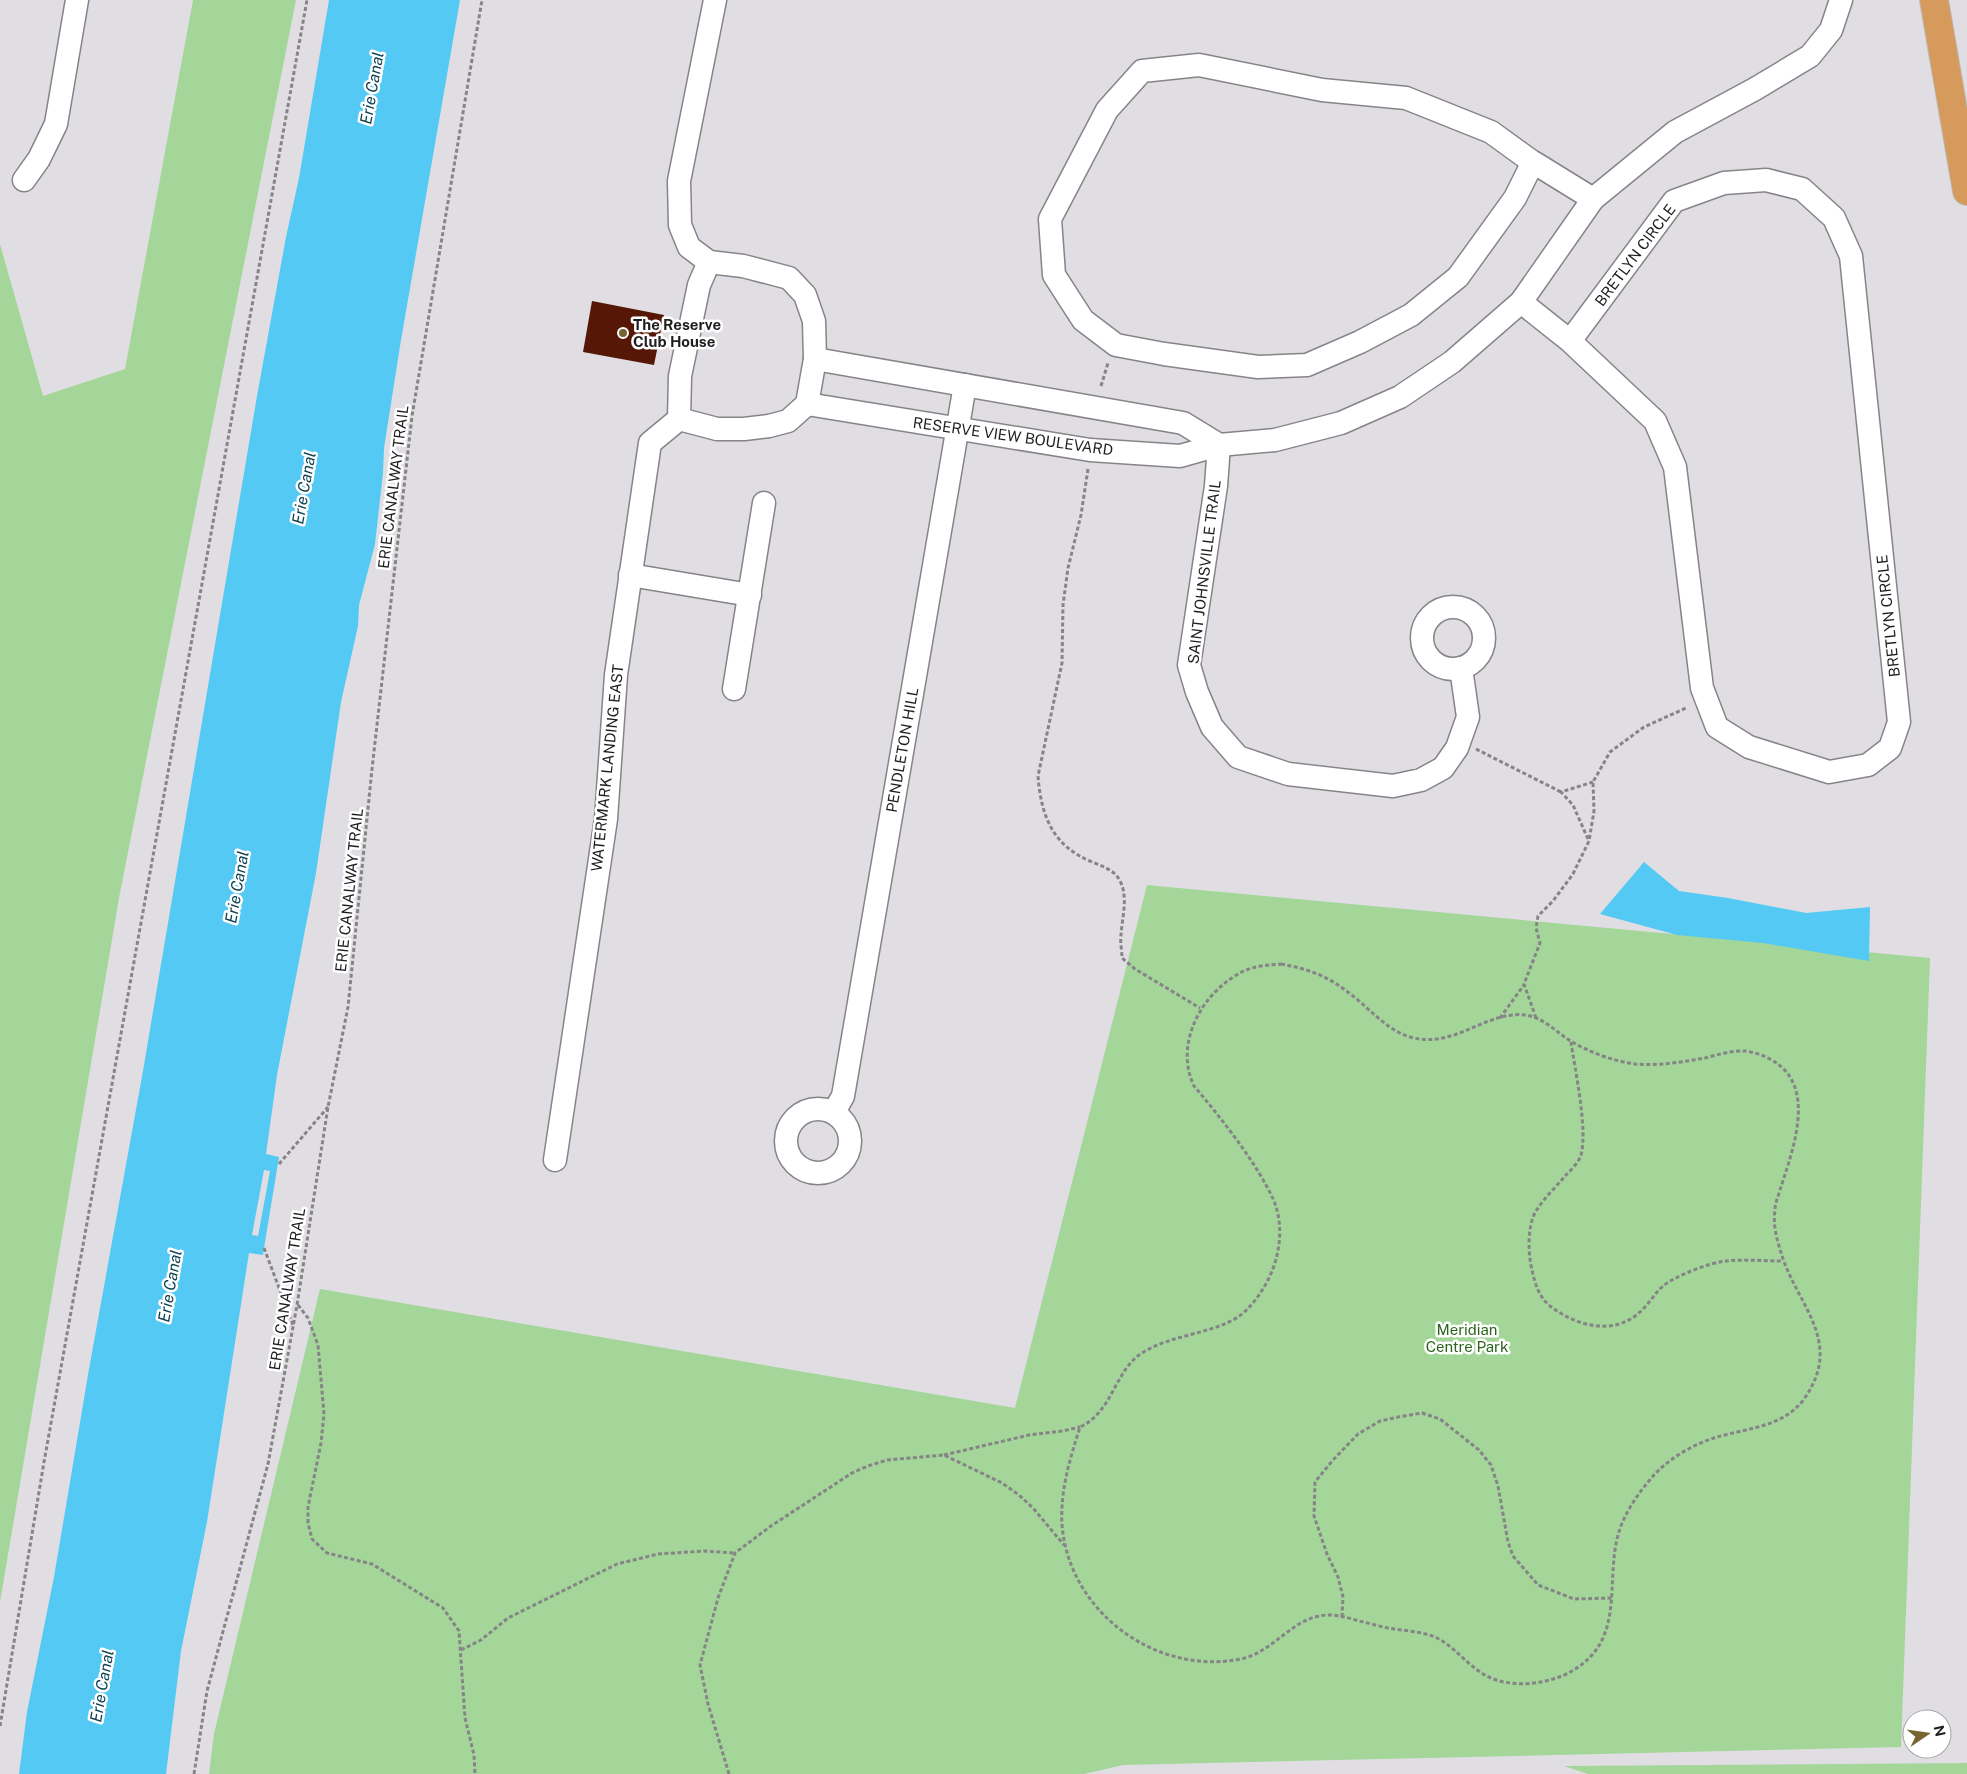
<svg xmlns="http://www.w3.org/2000/svg" width="1967" height="1774" font-family="'Public Sans',sans-serif">
	<style>
		.green { fill: #a3d698 }
		.water { fill: #53c9f4; fill-rule: evenodd }
		.building { fill: #561707 }
		.lines { fill: none; stroke-linecap: round; stroke-linejoin: round }
		.minor-casing { stroke: #868488; stroke-width: 25 }
		.highway-casing { stroke: #bcbcbc; stroke-width: 30 }
		.path { stroke: #868487; stroke-width: 3; stroke-dasharray: 4 2.5; stroke-linecap: butt }
		.minor { stroke: #fff; stroke-width: 22 }
		.highway { stroke: #d69a5d; stroke-width: 28 }
		.poi-dot { fill: #766331; stroke: #fff; stroke-width: 2 }
		.labels { text-anchor: middle; dominant-baseline: central; stroke-width: 5; stroke-linejoin: round; paint-order: stroke }
		.street-label { font-size: 15px; fill: #1f1e1f; stroke: #fff }
		.poi-label { font-size: 15px; font-weight: bold; fill: #1f1e1f; stroke: #fff; text-anchor: start }
		.park-label { font-size: 15px; fill: #2b651d; stroke: #fff }
		.water-label { font-size: 16px; font-style: italic; fill: #0c4152; stroke: #fff }
	</style>
	<rect width="100%" height="100%" fill="#e0dee2"/>
	<g class="green">
		<polygon points="193,0 296,0 119,898 0,1602 0,244 43,396 125,369"/>
		<polygon points="1147,885 1930,958 1901,1747 1123,1765 1084,1774 209,1774 214,1734 320,1289 1015,1408"/>
		<polygon points="1967,1763 1967,1774 1588,1774 1564,1766"/>
	</g>
	<g class="water">
		<path d="M329,0H460L401,340L384,448L383,473L375,544L359,605L358,626L341,702L316,873L277,1075L266,1154L279,1157L264,1248L263,1255L249,1253L207,1522L181,1651L166,1774H19L27,1712L54,1577L89,1369L143,1071L257,396L286,237L299,178ZM264,1170L270,1171L258,1236L252,1235Z"/>
		<polygon points="1644,862 1679,891 1728,898 1806,913 1870,907 1869,961 1763,943 1677,935 1600,914"/>
	</g>
	<polygon class="building" points="592,301 664,315 654,365 583,352"/>
	<g class="lines">
		<defs>
			<g id="minor">
				<polyline points="1533,162 1515,198 1458,277 1411,315 1360,342 1307,365 1258,367 1164,354 1116,345 1083,320 1054,275 1050,219 1107,110 1142,71 1199,65 1322,90 1406,98 1491,132 1531,161 1533,162 1593,199"/>
				<polyline points="24,180 39,159 56,124 77,0"/>
				<polygon points="709,262 743,266 789,278 805,295 814,321 815,359 807,404 788,421 769,426 744,429 717,429 679,419 680,376 699,285"/>
				<polyline points="709,262 689,247 680,225 679,181 715,0"/>
				<polyline points="1521,302 1570,341 1655,421 1675,467 1702,688 1717,727 1749,747 1829,772 1868,765 1890,748 1899,722 1851,256 1834,218 1802,189 1766,180 1724,183 1674,201 1570,341"/>
				<polyline points="815,359 1183,423 1219,445"/>
				<polyline points="807,404 1090,450 1180,456 1219,445 1275,440 1341,423 1400,397 1452,362 1521,302 1593,199 1675,132 1755,89 1810,56 1831,30 1841,0"/>
				<polyline points="1219,445 1216,486 1189,665 1197,692 1212,727 1238,757 1288,774 1393,786 1421,780 1443,768 1457,748 1468,717 1461,668"/>
				<polyline points="630,575 750,595"/>
				<circle cx="1453" cy="638" r="31"/>
				<polyline points="734,689 764,503"/>
				<circle cx="818" cy="1141" r="32"/>
				<polyline points="834,1112 843,1096 965,385"/>
				<polyline points="555,1160 606,819 616,675 650,443 679,419"/>
			</g>
			<polyline id="highway" points="1934,0 1967,191"/>
		</defs>
		<use href="#minor" class="minor-casing"/>
		<use href="#highway" class="highway-casing"/>
		<g class="path">
			<polyline points="1101,386 1108,363"/>
			<path d="M1088,469L1081,515L1068,568L1063,605L1062,663L1038,776C1041,815 1052,845 1090,861C1101,866 1113,869 1119,879C1129,896 1122,917 1121,935C1120,943 1122,951 1122,958L1135,969L1200,1008"/>
			<polyline points="1476,749 1561,792"/>
			<polyline points="1588,839 1573,805 1561,792 1593,782"/>
			<path d="M1281,964C1304,968 1326,975 1345,990C1367,1005 1384,1029 1410,1037C1454,1050 1486,1010 1526,1015C1544,1018 1555,1031 1569,1040C1588,1052 1613,1061 1635,1064C1658,1066 1683,1062 1705,1058C1717,1055 1732,1050 1745,1051C1761,1053 1778,1061 1788,1074C1811,1105 1790,1158 1780,1190C1778,1197 1775,1203 1775,1210C1773,1223 1776,1237 1780,1249C1794,1303 1846,1340 1804,1399C1783,1428 1745,1428 1714,1438C1692,1445 1670,1458 1654,1475C1639,1492 1624,1513 1618,1535C1605,1584 1626,1640 1572,1671C1548,1685 1509,1689 1485,1675C1467,1665 1455,1647 1437,1638C1423,1631 1403,1631 1388,1628C1378,1626 1368,1623 1359,1621C1349,1618 1339,1615 1329,1615C1293,1615 1275,1652 1241,1659C1156,1676 1069,1612 1062,1525C1060,1490 1070,1459 1080,1427C1113,1412 1114,1371 1142,1353C1172,1334 1209,1335 1238,1317C1251,1308 1262,1292 1269,1278C1280,1255 1284,1226 1274,1201C1257,1163 1221,1118 1194,1086C1174,1044 1201,994 1240,973C1252,966 1267,965 1281,964Z"/>
			<polyline points="1500,1018 1524,985"/>
			<polyline points="1536,1018 1524,984 1540,943 1536,928 1538,916 1553,901 1573,874 1589,841 1594,811 1593,782 1610,752 1644,727 1686,708"/>
			<path d="M1571,1042C1575,1070 1588,1130 1581,1155C1579,1162 1571,1170 1565,1176C1556,1187 1544,1198 1536,1211C1527,1226 1528,1254 1532,1270C1535,1284 1539,1297 1550,1306C1577,1327 1617,1337 1643,1309C1655,1297 1656,1289 1672,1280C1687,1272 1709,1263 1726,1261C1744,1259 1764,1261 1783,1261"/>
			<polyline points="279,1164 328,1107"/>
			<polyline points="264,1248 293,1325"/>
			<polyline points="298,1305 308,1318 318,1345 324,1414 321,1443 308,1507 308,1523 312,1539 327,1553 372,1564 443,1608 459,1631 465,1718 474,1755 475,1774"/>
			<polyline points="944,1455 1029,1435 1063,1431 1080,1427"/>
			<polyline points="1342,1617 1343,1597 1338,1577 1327,1554 1314,1516 1315,1482 1333,1460 1358,1434 1380,1421 1398,1417 1422,1413 1440,1419 1479,1450 1491,1465 1498,1486 1508,1542 1513,1556 1538,1585 1574,1599 1613,1598"/>
			<polyline points="461,1650 481,1640 508,1618 617,1564 658,1554 704,1551 735,1553"/>
			<polyline points="0,1726 44,1462 307,0"/>
			<polyline points="194,1774 207,1691 268,1464 297,1305 328,1107 348,1007 372,769 412,416 482,0"/>
			<polyline points="729,1774 708,1704 700,1665 718,1598 735,1553 771,1526 852,1473 868,1466 887,1460 944,1455 1002,1483 1019,1495 1033,1508 1064,1545"/>
		</g>
		<use href="#minor" class="minor"/>
		<use href="#highway" class="highway"/>
	</g>
	<circle class="poi-dot" cx="623" cy="333" r="5"/>
	<g class="labels">
		<g class="street-label">
			<text transform="translate(1635 255) rotate(-53)">BRETLYN CIRCLE</text>
			<text transform="translate(1013 436) rotate(8)">RESERVE VIEW BOULEVARD</text>
			<text transform="translate(393 487) rotate(-83)">ERIE CANALWAY TRAIL</text>
			<text transform="translate(1204 572) rotate(-83)">SAINT JOHNSVILLE TRAIL</text>
			<text transform="translate(1888 616) rotate(-96)">BRETLYN CIRCLE</text>
			<text transform="translate(902 750) rotate(-80)">PENDLETON HILL</text>
			<text transform="translate(607 768) rotate(-84)">WATERMARK LANDING EAST</text>
			<text transform="translate(349 890) rotate(-84)">ERIE CANALWAY TRAIL</text>
			<text transform="translate(287 1289) rotate(-81)">ERIE CANALWAY TRAIL</text>
		</g>
		<g class="poi-label">
			<text x="633" y="324">The Reserve<tspan x="633" dy="17">Club House</tspan></text>
		</g>
		<g class="park-label">
			<text x="1467" y="1329">Meridian<tspan x="1467" dy="17">Centre Park</tspan></text>
		</g>
		<g class="water-label">
			<text transform="translate(372 88) rotate(-80)">Erie Canal</text>
			<text transform="translate(304 488) rotate(-80)">Erie Canal</text>
			<text transform="translate(237 887) rotate(-80)">Erie Canal</text>
			<text transform="translate(170 1286) rotate(-80)">Erie Canal</text>
			<text transform="translate(102 1686) rotate(-80)">Erie Canal</text>
		</g>
	</g>
	<g transform="translate(1927 1734) rotate(77)"><circle r="24" fill="#ffffff" stroke="#a5a5a5"/>
	<path d="M0-4L9 19L0 12L-9 19Z" fill="#766331"/>
	<text y="-8" font-size="14" font-weight="bold" text-anchor="middle" fill="#1f1e1f">N</text>
	</g>
</svg>
